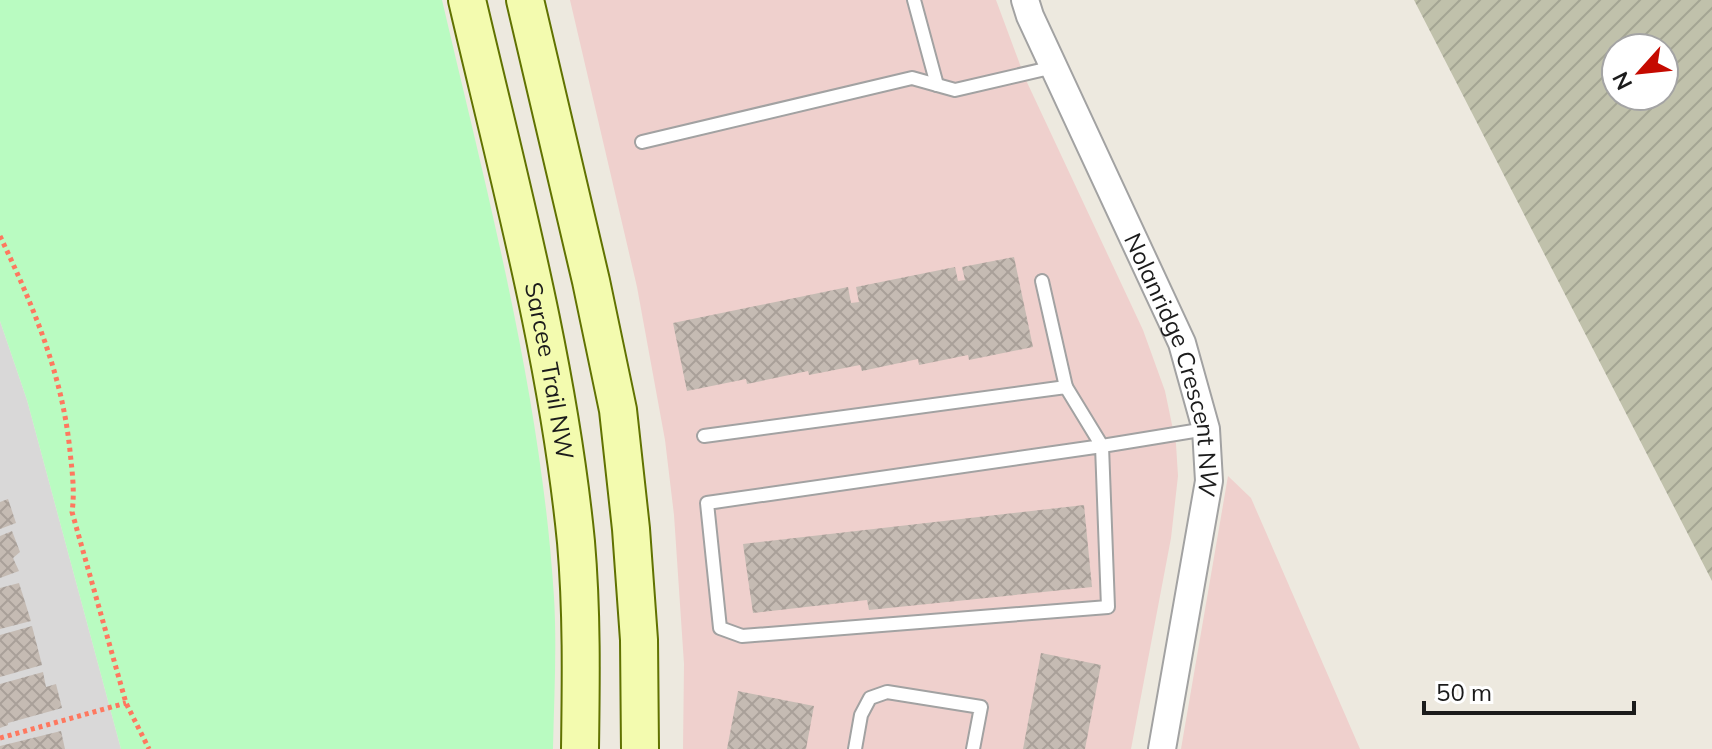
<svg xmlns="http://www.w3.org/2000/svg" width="1712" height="749" font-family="Mulish,sans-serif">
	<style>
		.residential { fill: #d9d8d8 }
		.commercial { fill: #efd0cd }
		.construction { fill: url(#construction-furrows); fill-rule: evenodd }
		.park { fill: #b9fbc1 }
		.building { fill: url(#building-cross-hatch) }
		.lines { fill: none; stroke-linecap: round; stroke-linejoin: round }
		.lane-casing { stroke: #a2a2a2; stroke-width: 16 }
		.street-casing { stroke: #a2a2a2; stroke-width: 30 }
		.secondary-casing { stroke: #607201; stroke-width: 40 }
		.path { stroke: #fe785f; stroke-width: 5; stroke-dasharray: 4 4; stroke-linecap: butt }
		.lane { stroke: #fff; stroke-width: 12 }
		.street { stroke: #fff; stroke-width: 26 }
		.secondary { stroke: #f3fbaf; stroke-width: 36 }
		.labels { text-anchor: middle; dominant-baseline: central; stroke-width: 8; stroke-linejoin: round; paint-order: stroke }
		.street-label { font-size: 24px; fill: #1b1b1b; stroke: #fff }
	</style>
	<defs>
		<pattern id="construction-furrows" width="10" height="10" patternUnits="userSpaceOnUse" patternTransform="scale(2)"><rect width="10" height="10" fill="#c0c1ab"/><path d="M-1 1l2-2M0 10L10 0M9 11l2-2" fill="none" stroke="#a4a593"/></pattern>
		<pattern id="building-cross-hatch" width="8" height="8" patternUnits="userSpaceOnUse" patternTransform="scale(2)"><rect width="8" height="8" fill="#c5bbb3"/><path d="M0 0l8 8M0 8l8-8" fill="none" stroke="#a9a099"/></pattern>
	</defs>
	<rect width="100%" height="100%" fill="#ede9df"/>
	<polygon class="residential" points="0,321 27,400 121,749 0,749"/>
	<g class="commercial">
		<polygon points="570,0 996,0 1025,78 1143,330 1165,391 1176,444 1178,476 1171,538 1131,749 683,749 684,664 674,515 665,440 637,287"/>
		<polygon points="1228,476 1251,498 1360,749 1181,749"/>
	</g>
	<path class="construction" d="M1414,0H1712V581ZM1616,48H1664V96H1616Z"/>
	<path class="park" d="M0,0H442C488,197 541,394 554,597C557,647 554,699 553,749H121L27,400L0,321Z"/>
	<g class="building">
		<polygon points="1014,257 1033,347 969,360 968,355 919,365 918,359 862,371 860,365 809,375 808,371 747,384 746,379 687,391 673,323 848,287 851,303 859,302 856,287 955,267 958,281 965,280 962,267"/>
		<polygon points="8,499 16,523 0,529 0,502"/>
		<polygon points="1084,505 1092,587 869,610 867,600 753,613 743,544"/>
		<polygon points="12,531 20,552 13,558 19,571 0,578 0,536"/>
		<polygon points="19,583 31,621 0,629 0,588"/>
		<polygon points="32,626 42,665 0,677 0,635"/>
		<polygon points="1041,653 1101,665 1085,749 1023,749"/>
		<polygon points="43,672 46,687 56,684 62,708 8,723 8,725 0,728 0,684"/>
		<polygon points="738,691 814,706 806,749 727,749"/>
		<polygon points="61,731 65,749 0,749 0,746"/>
	</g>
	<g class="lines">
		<defs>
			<g id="lane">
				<polyline points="914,0 937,85"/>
				<polyline points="642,142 912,78 955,90 1054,67"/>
				<polyline points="1042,281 1066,387"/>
				<polyline points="704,436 1066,387 1102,446 707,503 720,628 742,636 1108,607 1102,446 1206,429"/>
				<polyline points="855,749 861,715 870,698 887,692 981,707 973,749"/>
			</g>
			<g id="street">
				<path id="s1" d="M1025,0L1030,16L1182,343L1206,429L1209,481L1162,749"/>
			</g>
			<g id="secondary">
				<path id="s2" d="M467,0C509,179 558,359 576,542C582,611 581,680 580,749"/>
				<polyline points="525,0 591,281 618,410 631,529 639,640 640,749"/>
			</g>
		</defs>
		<use href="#lane" class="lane-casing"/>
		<use href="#street" class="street-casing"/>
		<use href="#secondary" class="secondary-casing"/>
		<g class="path">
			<path d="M0,236C33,306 62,373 70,451C72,471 75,491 72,512L126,703L149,749"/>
			<polyline points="0,738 126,703"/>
		</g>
		<use href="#lane" class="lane"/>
		<use href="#street" class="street"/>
		<use href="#secondary" class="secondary"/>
	</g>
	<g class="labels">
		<g class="street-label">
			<text stroke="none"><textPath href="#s1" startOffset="396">Nolanridge Crescent NW</textPath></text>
			<text stroke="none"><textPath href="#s2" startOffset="380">Sarcee Trail NW</textPath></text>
		</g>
	</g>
	<g transform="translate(1640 72) rotate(243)"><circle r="38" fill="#ffffff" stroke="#a4a4a4" stroke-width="2"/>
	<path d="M0-6L14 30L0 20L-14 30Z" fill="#c50a00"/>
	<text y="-12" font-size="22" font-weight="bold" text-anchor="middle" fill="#1b1b1b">N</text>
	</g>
	<path d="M1424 701v12h210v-12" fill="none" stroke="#1b1b1b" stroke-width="4"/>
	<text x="1436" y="701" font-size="24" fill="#1b1b1b" stroke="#ffffff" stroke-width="6" paint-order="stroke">50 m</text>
</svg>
